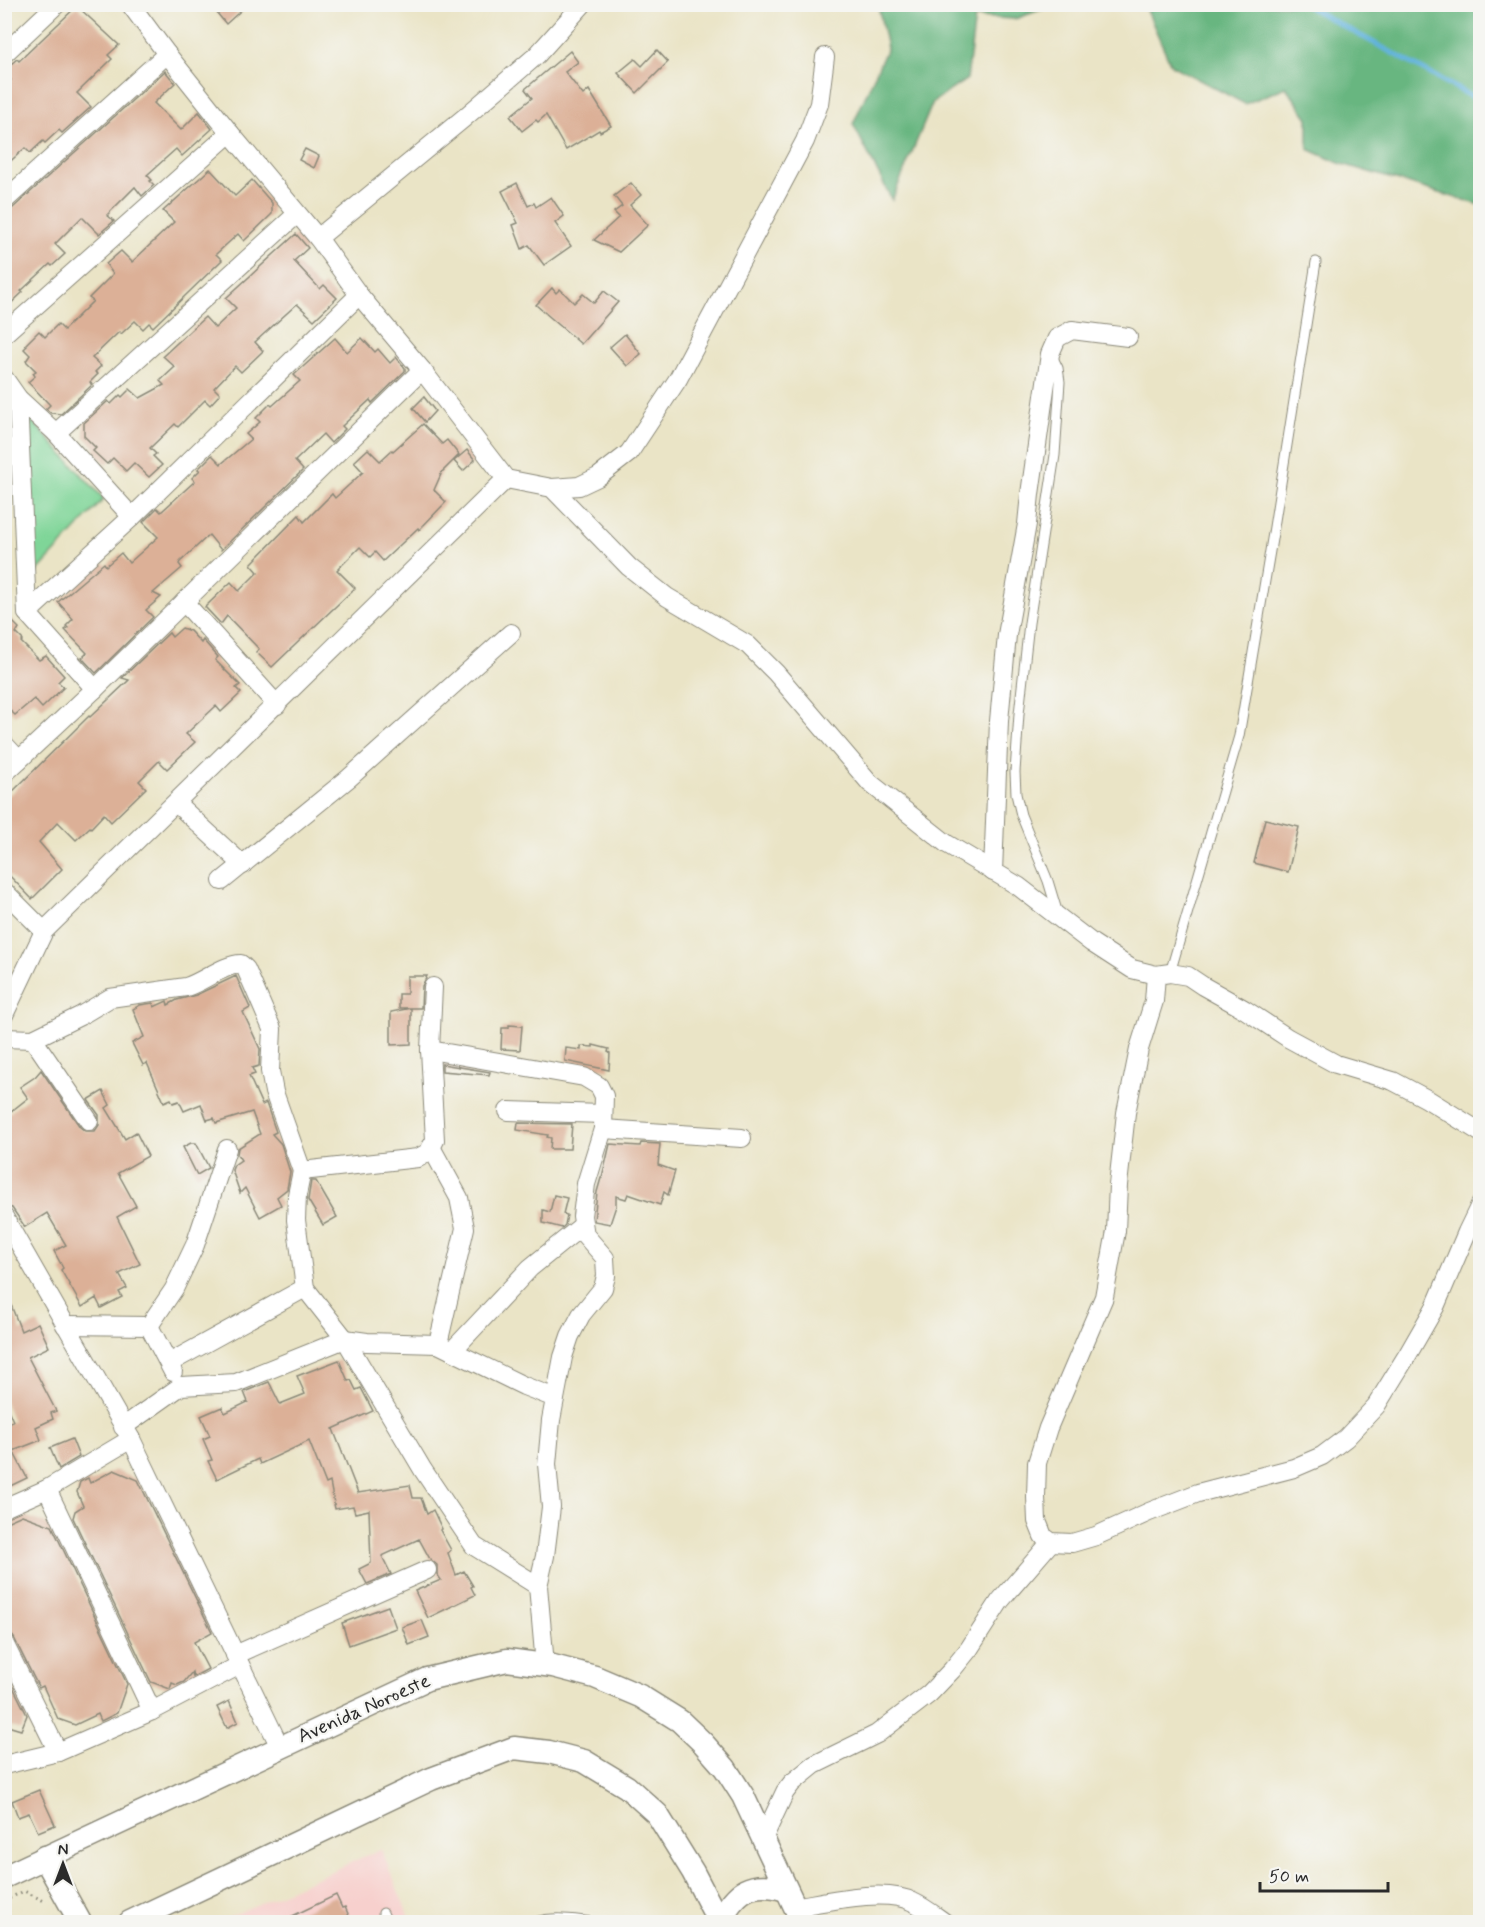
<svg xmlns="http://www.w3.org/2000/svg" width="1485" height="1927" font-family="Mynerve,sans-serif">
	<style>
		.built { fill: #f7d0cd }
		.green { fill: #7fd598; stroke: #558062; stroke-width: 1.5 }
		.forest { fill: #67b680; stroke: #497056; stroke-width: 1.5 }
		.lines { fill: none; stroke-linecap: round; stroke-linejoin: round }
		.stream { stroke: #62b3dd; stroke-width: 5 }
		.building { fill: #dcb097 }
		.service-casing { stroke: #8a8878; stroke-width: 11 }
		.minor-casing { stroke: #8a8878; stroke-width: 20 }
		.tertiary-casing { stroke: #8a8878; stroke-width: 25 }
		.path { stroke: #8a8878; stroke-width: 3; stroke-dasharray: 1.5 4.5; stroke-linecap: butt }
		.service { stroke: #fff; stroke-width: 9 }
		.minor { stroke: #fff; stroke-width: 18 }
		.tertiary { stroke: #fff; stroke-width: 22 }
		.labels { text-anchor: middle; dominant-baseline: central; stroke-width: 4.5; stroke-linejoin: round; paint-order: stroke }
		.street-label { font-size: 20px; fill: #2b2b2b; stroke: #f6f6f2 }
	</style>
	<rect width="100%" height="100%" fill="#f6f6f2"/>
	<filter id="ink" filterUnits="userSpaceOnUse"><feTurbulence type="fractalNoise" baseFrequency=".0167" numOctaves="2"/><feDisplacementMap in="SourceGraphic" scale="12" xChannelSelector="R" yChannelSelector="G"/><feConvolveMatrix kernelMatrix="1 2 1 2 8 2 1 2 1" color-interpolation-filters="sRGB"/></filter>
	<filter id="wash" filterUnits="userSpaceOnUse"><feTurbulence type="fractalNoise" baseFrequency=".008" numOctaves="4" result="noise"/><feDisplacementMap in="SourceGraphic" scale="24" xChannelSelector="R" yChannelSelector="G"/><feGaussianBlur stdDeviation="1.35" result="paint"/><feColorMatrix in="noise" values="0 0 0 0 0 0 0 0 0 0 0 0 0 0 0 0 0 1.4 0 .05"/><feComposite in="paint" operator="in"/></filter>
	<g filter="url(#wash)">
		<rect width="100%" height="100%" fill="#eae4c6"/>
		<polygon class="built" points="381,1849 411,1922 218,1922"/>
		<polygon class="green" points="29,418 104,499 33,576"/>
		<g class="forest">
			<polygon points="878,5 1054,5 1015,19 975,17 967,79 933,102 892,200 853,124 887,48"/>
			<polygon points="1146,5 1480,5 1480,205 1339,163 1308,149 1308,118 1286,87 1245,104 1171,65 1146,8"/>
		</g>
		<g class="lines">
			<polyline class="stream" points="1303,4 1480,101"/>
		</g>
		<g id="blocks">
			<g class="building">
				<polygon points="228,4 248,4 226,24 217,13"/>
				<polygon points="77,6 119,45 108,55 112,59 77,93 91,107 62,133 59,130 45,143 43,141 30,153 25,148 4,167 4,87 11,80 4,72 4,70 17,59 19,61"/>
				<polygon points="657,50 668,62 637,93 618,73 635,59 642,66"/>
				<polygon points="570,51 578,62 565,72 583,95 589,90 611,126 600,132 599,130 566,150 546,115 538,122 536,120 522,131 510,116 532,98 525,89"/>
				<polygon points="165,71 175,83 154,103 181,130 199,112 212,129 182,156 176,149 147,175 152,180 150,181 154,185 142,196 135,187 107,215 114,221 99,234 82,217 55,244 65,254 52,266 50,264 21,291 23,292 4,310 4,216"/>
				<polygon points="305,149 319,156 314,168 299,160"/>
				<polygon points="210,169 235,196 252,180 272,203 272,214 244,241 238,234 216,254 222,260 153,327 149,323 143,329 135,321 121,334 119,332 92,358 101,366 95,372 98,374 90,382 92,385 61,414 51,413 46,409 50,405 28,382 35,376 33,373 36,371 26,361 30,355 24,349 27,346 25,345 39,331 45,337 58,324 64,330 93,301 89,298 113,274 106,264 121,251 132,262 174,222 163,211"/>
				<polygon points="517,183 528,206 534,203 536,207 551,197 564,216 555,223 571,246 544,265 529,245 522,249 513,225 518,223 502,191"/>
				<polygon points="631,183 641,195 630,205 648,225 619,252 594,240 619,217 614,212 622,206 614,196"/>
				<polygon points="296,234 308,248 294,261 320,289 324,285 337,298 314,320 297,304 255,342 263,351 241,372 235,366 214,388 220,394 210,405 205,400 178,427 175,424 150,448 156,454 153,456 162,465 149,477 134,463 126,471 113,458 107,464 93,451 96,448 84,436 84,423 108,401 111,404 120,395 122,397 130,389 140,398 164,385 160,381 175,367 163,356 205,317 215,328 236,308 226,298"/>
				<polygon points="552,288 556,293 560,289 574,303 583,294 594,303 604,291 618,302 581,344 536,305"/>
				<polygon points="625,334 641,354 627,366 610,347"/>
				<polygon points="335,338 347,352 362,338 375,352 378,349 390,363 396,357 405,368 405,371 372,403 370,400 342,426 345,429 331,443 323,434 295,461 303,470 221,550 209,535 180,562 179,564 182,568 153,593 161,597 146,610 153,617 96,673 82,658 87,653 65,630 68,628 66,626 73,619 58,602 104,563 106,566 121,553 129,563 158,537 143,522 157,508 161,512 195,481 192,478 200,470 198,469 212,455 221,464 251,439 246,434 260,422 256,418 270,404 272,406 300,381 294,375"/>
				<polygon points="424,397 435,411 425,422 413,408"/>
				<polygon points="423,424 442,444 447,440 459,455 442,472 434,490 446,502 419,530 418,528 383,561 375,552 370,557 360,547 337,570 355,588 272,667 256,652 259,649 227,616 221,624 205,607 231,582 239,591 258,572 251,564 299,515 304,522 332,494 335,498 363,472 354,462 368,449 380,461 392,450 393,451"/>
				<polygon points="467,450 475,460 463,471 454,461"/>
				<polygon points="4,613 19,628 16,633 23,640 21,642 39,660 46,656 64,676 58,682 64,687 42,708 34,699 15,715 4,705"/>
				<polygon points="182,628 190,631 201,643 203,640 218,657 215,660 240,685 236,688 241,693 221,712 216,706 186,734 195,742 167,769 159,761 139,781 146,788 111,822 104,814 91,828 90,827 76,840 58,822 39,842 62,869 32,899 4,870 4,800 89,716 90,717 129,680 122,678 169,633 172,637"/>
				<polygon points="1265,819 1299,827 1288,872 1254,863"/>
				<polygon points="236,976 250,1008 243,1012 260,1049 259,1066 252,1068 255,1074 249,1076 262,1105 266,1103 276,1132 272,1134 281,1144 290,1172 287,1189 277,1197 281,1205 260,1217 245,1188 240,1193 232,1170 234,1165 241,1160 237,1154 238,1148 260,1134 252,1112 216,1123 214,1118 207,1120 201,1104 184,1111 179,1101 173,1103 171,1099 164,1102 147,1063 143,1065 132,1043 144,1037 133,1009 140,1005 153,1003 154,1007 167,1001 168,1005 177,1000 196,995"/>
				<polygon points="407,976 427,976 422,986 421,1008 411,1008 411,1044 391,1045 391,1012 411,1008 399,1008 399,994 407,994"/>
				<polygon points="509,1025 522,1026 520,1050 501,1049 502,1028 509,1028"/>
				<polygon points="593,1045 609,1049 608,1052 610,1053 609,1070 565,1061 566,1048 581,1050 581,1046 593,1047"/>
				<polygon points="442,1064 490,1072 489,1075 442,1071"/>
				<polygon points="41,1070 80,1127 85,1131 95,1131 99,1125 99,1115 88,1100 103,1091 110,1105 106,1108 125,1139 136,1132 148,1156 118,1173 136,1206 117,1217 140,1264 119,1274 127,1288 119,1292 122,1297 101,1308 96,1298 82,1307 61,1270 63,1268 54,1251 66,1245 47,1213 25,1227 12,1208 4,1206 4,1117 28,1098 20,1087 35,1077"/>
				<polygon points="518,1123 572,1124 570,1149 550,1149 551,1138 547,1137 548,1135 517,1130"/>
				<polygon points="191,1143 196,1143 209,1168 197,1175 183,1147"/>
				<polygon points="641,1143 660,1144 658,1165 675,1171 668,1195 664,1192 660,1205 628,1194 626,1199 616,1196 616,1206 610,1224 594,1221 597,1192 601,1178 602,1178 610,1144 640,1146"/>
				<polygon points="311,1181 316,1181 337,1217 323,1225 308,1200"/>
				<polygon points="554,1195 567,1198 563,1214 567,1215 565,1225 562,1228 543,1223 543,1210 550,1212"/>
				<polygon points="6,1292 21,1331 38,1323 49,1347 28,1357 56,1411 51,1413 53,1419 36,1427 41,1440 13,1451 27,1478 4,1489 4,1424 13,1421 4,1400"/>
				<polygon points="339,1360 348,1381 351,1380 356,1390 361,1388 373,1411 333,1429 358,1493 410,1485 413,1498 421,1498 427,1514 433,1510 442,1529 440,1530 451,1550 448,1553 456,1575 464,1571 473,1586 471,1587 475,1595 428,1618 415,1591 441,1580 437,1574 437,1565 430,1559 419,1539 382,1556 391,1574 367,1584 359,1569 371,1563 369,1510 355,1513 353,1506 335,1509 330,1482 326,1484 309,1441 260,1464 258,1459 217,1479 208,1461 212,1460 203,1439 210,1436 201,1416 222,1407 225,1413 248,1402 244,1392 269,1382 280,1404 305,1394 297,1376"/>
				<polygon points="72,1439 79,1457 59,1469 50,1448"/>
				<polygon points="114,1470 138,1480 212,1632 194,1642 208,1669 193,1677 192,1672 184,1682 177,1685 172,1683 170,1689 151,1682 73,1518 75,1511 83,1506 77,1492 80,1482 88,1478 90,1483"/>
				<polygon points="22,1515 52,1526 127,1684 117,1713 101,1721 98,1714 75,1725 58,1719 43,1686 39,1688 14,1638 10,1633 4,1632 4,1523"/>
				<polygon points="388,1606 396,1628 349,1645 342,1623"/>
				<polygon points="422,1620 429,1637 409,1645 402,1627"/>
				<polygon points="4,1669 27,1715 21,1730 4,1725"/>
				<polygon points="229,1701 238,1722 227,1728 217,1707"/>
				<polygon points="39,1790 55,1825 38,1832 29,1813 18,1817 12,1801"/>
				<polygon points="336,1895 342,1908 345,1907 352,1923 278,1923"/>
			</g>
		</g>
	</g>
	<g filter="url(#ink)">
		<use href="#blocks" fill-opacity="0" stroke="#8a8878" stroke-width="1.5"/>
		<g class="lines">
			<defs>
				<g id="service">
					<polyline points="1053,358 1058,368 1060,382 1055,455 1029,623 1019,714 1015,772 1016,794 1021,815 1048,881 1058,914"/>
					<polyline points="1170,973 1239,736 1274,527 1316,262"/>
					<polyline points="383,1913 387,1922"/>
					<path d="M535,1922C556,1916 573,1920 594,1922"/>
				</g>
				<g id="minor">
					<polyline points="130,4 167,54 230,133 318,238 359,295 422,370 506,479 552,488 629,567 667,597 748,645 776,673 870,783 947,844 1018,886 1092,943 1132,969 1156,975 1170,973 1188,976 1203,986 1244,1009 1288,1038 1336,1064 1393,1081 1427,1099 1480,1132"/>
					<polyline points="4,54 57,4"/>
					<polyline points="4,201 167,54"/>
					<polyline points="318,238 464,118 537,55 583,4"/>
					<polyline points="4,334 230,133"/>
					<polyline points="4,378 18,398 56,433 132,517"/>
					<polyline points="18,398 27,613 95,689"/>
					<polyline points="56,433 297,214"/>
					<polyline points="552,488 579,486 598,477 629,453 678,379 805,141 819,104 825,57"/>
					<polyline points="184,602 277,705"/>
					<polyline points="27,613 132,517 359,295"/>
					<polyline points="4,744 19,760"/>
					<polyline points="4,774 95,689 422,370"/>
					<polyline points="176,803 243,865"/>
					<polyline points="993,872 999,721 1007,635 1027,524 1030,494 1050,354 1057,338 1072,330 1128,337"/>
					<polyline points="222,881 349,778 511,633"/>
					<polyline points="4,891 44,931"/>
					<polyline points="1156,975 1154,1001 1139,1049 1126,1113 1118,1185 1116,1231 1104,1297 1048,1428 1037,1463 1036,1497 1037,1521 1043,1536 1051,1542 1072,1543 1096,1536 1149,1512 1198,1493 1294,1468 1322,1456 1346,1438 1376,1406 1408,1354 1435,1307 1467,1232 1480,1205"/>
					<polyline points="4,1015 44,931 506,479"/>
					<path d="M4,1038L33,1039L80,1016L110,998L186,987C203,982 224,964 241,964L246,969L272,1029L270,1071L274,1092L302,1171L297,1195L296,1220L305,1288L345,1339L423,1470L474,1546L538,1586"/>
					<polyline points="33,1039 89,1121"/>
					<polyline points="430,1050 584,1077 599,1086 604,1096 603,1129 586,1184 582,1216 585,1235 605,1258 606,1276 603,1288 581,1315 570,1336 563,1357 551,1420 547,1464 551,1507 545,1556 538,1586 545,1665"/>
					<polyline points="508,1111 603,1114"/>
					<polyline points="603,1129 742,1138"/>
					<polyline points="431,1147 459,1198 465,1228 438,1344"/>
					<polyline points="302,1171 418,1158 429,1152 435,1140 430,1050 433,987"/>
					<polyline points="4,1217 131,1439 280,1747"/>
					<polyline points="65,1325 149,1326 173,1372"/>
					<polyline points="149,1326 174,1289 195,1245 227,1149"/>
					<polyline points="452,1351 530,1268 583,1225"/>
					<polyline points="169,1363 305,1288"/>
					<polyline points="123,1427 181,1386 236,1383 345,1339 367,1342 438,1344 524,1386 555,1398"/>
					<polyline points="47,1489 152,1711"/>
					<polyline points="4,1508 47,1489 131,1439"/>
					<polyline points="4,1643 58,1752"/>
					<polyline points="235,1655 427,1570"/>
					<polyline points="4,1765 58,1752 152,1711 240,1665"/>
					<polyline points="763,1839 785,1792 792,1783 814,1765 877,1734 929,1694 952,1670 969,1649 1000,1601 1051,1542"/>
					<path d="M794,1907C825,1902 885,1887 913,1902C924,1907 934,1915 944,1922"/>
				</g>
				<g id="tertiary">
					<polyline points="44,1857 80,1922"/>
					<polyline points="4,1877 427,1679 507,1660 553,1666 595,1677 640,1696 680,1721 703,1743 725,1768 743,1796 802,1922"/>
					<polyline points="130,1922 431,1779 514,1748 549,1752 584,1761 627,1787 657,1814 693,1872 719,1922"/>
					<path d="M719,1922C736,1891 750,1879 786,1890"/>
				</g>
			</defs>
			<use href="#service" class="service-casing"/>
			<use href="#minor" class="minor-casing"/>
			<use href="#tertiary" class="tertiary-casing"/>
			<polyline class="path" points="4,1901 24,1891 46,1902"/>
			<use href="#service" class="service"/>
			<use href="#minor" class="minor"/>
			<use href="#tertiary" class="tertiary"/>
		</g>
	</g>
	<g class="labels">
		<g class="street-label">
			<text transform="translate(364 1709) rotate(-24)">Avenida Noroeste</text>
		</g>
	</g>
	<rect width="1485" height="1927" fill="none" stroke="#f6f6f2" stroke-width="24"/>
	<g transform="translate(63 1864)" stroke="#f6f6f2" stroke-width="4.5" paint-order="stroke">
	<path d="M0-4.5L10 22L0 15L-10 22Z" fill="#2b2b2b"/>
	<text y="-9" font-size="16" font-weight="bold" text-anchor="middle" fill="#2b2b2b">N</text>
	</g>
	<path d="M1260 1882v9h128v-9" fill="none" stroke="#2b2b2b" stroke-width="3"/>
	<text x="1269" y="1882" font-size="18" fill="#2b2b2b" stroke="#f6f6f2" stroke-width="4.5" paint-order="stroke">50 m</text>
</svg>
